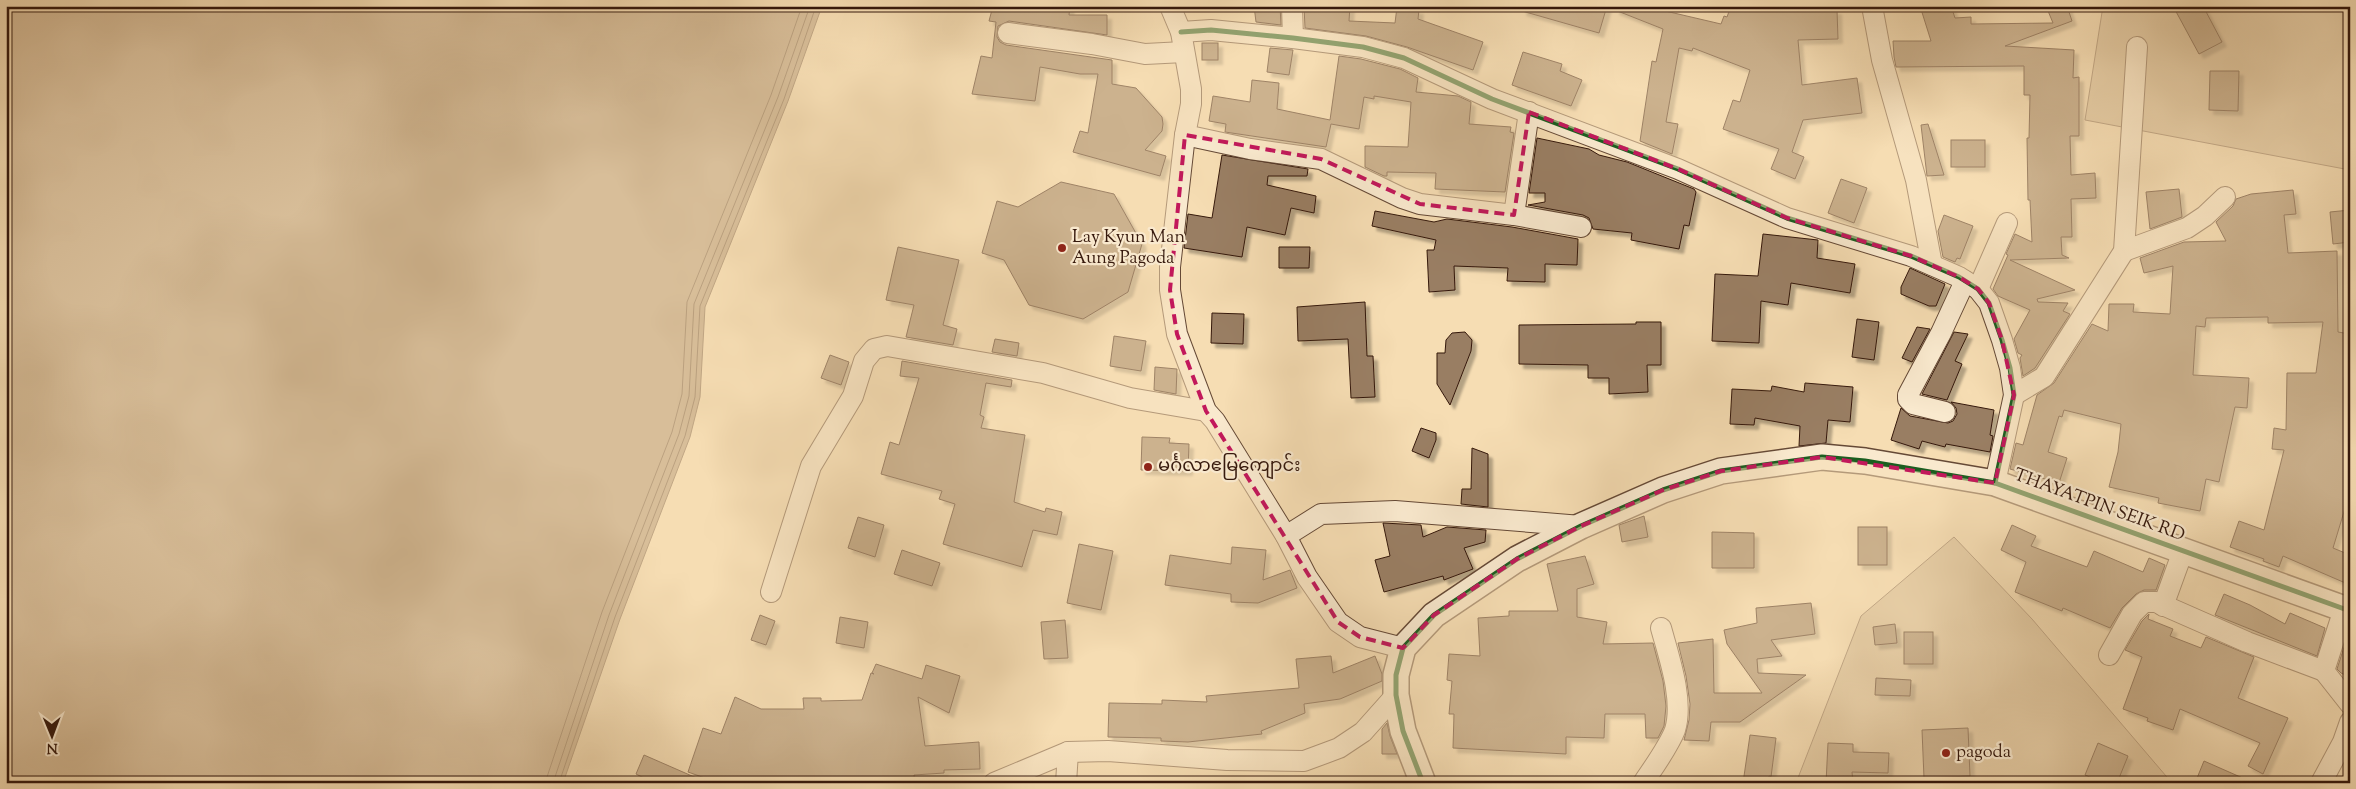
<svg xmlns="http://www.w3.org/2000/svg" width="2356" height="789" font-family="'Sorts Mill Goudy','Noto Sans Myanmar',serif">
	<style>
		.green { fill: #d5bc97; stroke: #856a52 }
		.water { fill: #b49a7a; stroke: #81664e }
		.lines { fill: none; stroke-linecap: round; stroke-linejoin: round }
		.shore { stroke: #745943; stroke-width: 1 }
		.building { fill: #997e63; stroke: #35180c; filter: url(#shadow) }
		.minor-casing { stroke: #654936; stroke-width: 22 }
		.tertiary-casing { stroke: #654936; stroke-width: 28 }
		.minor { stroke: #f9e9ce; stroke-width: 20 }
		.tertiary { stroke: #f9e9ce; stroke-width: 25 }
		.cycleway-casing { stroke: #f9e9ce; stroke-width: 8 }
		.cycleway { stroke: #1b5e20; stroke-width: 5 }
		.marked { fill: none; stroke: #c2185b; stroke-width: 4; stroke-dasharray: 10 6; stroke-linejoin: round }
		.poi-dot { fill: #8f2418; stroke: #f9e9ce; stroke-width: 2 }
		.labels { text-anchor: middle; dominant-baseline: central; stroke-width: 4.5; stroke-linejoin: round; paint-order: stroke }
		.poi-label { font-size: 18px; fill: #35180c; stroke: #f9e9ce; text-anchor: start }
		.street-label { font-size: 18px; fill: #35180c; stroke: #f9e9ce }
	</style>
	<defs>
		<filter id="shadow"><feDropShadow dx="4.5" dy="4.5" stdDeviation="1" flood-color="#0004"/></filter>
	</defs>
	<rect width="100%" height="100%" fill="#f6ddb3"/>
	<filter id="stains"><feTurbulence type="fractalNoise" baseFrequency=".004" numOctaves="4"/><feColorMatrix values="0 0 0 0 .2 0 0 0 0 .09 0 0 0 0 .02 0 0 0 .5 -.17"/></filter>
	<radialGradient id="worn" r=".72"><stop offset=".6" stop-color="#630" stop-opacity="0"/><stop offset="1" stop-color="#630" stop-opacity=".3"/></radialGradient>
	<g class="green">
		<polygon points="2103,6 2350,6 2350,170 2085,120"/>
		<polygon points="1954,537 2032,619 2172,783 1796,783 1861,616"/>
	</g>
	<polygon class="water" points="6,6 822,6 788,101 705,307 700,397 690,437 620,619 563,783 6,783"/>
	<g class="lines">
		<g class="shore">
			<polyline points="545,783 602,612 672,432 682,394 687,302 771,95 802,6"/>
			<polyline points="553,783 609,615 679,434 689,396 694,304 778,97 810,6"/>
			<polyline points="559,783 615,617 685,436 695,397 700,306 784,99 816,6"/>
		</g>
	</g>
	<g class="building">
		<polygon points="993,6 1015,6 1036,10 1036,6 1070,6 1069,15 1107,15 1107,35 1009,21 998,26 997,37 1000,42 1006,45 1112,60 1112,84 1136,88 1162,117 1163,124 1162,131 1145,150 1166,156 1160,176 1073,152 1080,131 1088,133 1098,74 1080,74 1040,67 1035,101 972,94 981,56 992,58 996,22 989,21"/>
		<polygon points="1254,6 1280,6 1281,25 1256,22"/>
		<polygon points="1304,6 1350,6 1349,21 1395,23 1397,7 1419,10 1418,19 1483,42 1473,70 1407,47 1366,36 1305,28"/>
		<polygon points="1523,6 1607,6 1599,33 1522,11"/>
		<polygon points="1616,6 1663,6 1661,10 1721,24 1724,16 1727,17 1731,6 1803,6 1803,11 1837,10 1838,39 1798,40 1802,85 1857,78 1862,113 1803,120 1792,152 1804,157 1795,179 1771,169 1779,149 1723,129 1733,100 1740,102 1750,70 1693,48 1692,51 1679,48 1666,122 1678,124 1672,154 1640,141 1652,61 1656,62 1663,29 1615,10"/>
		<polygon points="1920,6 1951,6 1955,18 1971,17 1971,24 2053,23 2046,6 2067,6 2072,21 2005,46 2074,50 2073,78 2079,77 2079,136 2070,136 2071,175 2095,173 2096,198 2071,199 2072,237 2061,237 2062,255 2069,258 2010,260 2075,290 2037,299 2038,302 2068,303 2063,311 2070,314 2035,368 2023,376 2020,358 2022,355 2018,353 2014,339 2030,310 1998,296 1993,289 2008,255 2006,254 2015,234 2032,242 2030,200 2028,200 2027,138 2029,138 2030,95 2024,95 2024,66 1896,67 1894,57 1893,41 1931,41"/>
		<polygon points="2173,6 2203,6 2222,42 2199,54"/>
		<rect x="1202" y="43" width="16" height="17"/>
		<polygon points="1270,48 1293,50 1289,75 1267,72"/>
		<polygon points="1523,52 1562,64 1560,71 1582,80 1571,106 1512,85"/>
		<polygon points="1339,56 1361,59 1400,69 1418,78 1416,92 1458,96 1471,102 1469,124 1511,127 1510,132 1514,133 1505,192 1435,189 1436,173 1387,172 1387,176 1384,176 1365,167 1365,146 1408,147 1411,102 1374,96 1374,99 1364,97 1359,129 1331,124 1326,147 1225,132 1226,124 1209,121 1213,96 1250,102 1252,80 1279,83 1277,109 1330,120"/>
		<polygon points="2210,71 2239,71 2238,111 2209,110"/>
		<polygon points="1928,124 1944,175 1927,176 1921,125"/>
		<polygon points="1537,138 1589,149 1599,155 1627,162 1694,189 1696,192 1689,226 1684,225 1679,249 1631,240 1632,233 1593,229 1589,218 1583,215 1528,205 1545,202 1545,193 1529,193"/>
		<rect x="1951" y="140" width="34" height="27"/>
		<polygon points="1222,155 1308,169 1307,176 1268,176 1267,185 1316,196 1314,213 1291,208 1285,235 1247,227 1242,257 1184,248 1188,214 1212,218"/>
		<polygon points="1841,179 1867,188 1854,223 1828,213"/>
		<polygon points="1061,182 1114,194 1142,244 1128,292 1083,319 1029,305 1004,260 982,253 997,201 1018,207"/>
		<polygon points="2179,189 2182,217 2150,229 2146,192"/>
		<polygon points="2293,190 2296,214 2284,215 2288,253 2337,251 2338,332 2350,334 2344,380 2350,380 2350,492 2333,548 2350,555 2350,585 2283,556 2279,567 2263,561 2264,559 2230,547 2239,521 2264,530 2284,450 2272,449 2274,428 2286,430 2287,373 2316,373 2323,322 2268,323 2268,317 2206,318 2205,327 2196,326 2193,375 2249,378 2247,408 2235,407 2219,482 2206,479 2200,511 2158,503 2159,498 2109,487 2118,452 2121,424 2064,410 2062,417 2059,416 2048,452 2067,458 2059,483 2010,469 2016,443 2023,445 2037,395 2054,383 2092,324 2108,331 2109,304 2134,304 2133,312 2170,314 2173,266 2144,273 2140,258 2184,242 2226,241 2216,222 2233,206 2236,199 2251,194"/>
		<polygon points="2350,210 2350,242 2333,244 2330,212"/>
		<polygon points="1375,211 1434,222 1447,219 1512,227 1578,239 1577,265 1545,264 1545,282 1507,281 1508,268 1454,266 1455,290 1429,292 1427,250 1434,250 1436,240 1372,226"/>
		<polygon points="1944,215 1973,226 1960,259 1957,258 1955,262 1943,257 1938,231"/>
		<polygon points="1763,234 1818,240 1817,258 1855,264 1850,293 1791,283 1788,305 1761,301 1759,343 1712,341 1715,274 1758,276"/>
		<polygon points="898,247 959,260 943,325 957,329 953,345 906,337 914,305 886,300"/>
		<polygon points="1279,247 1310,247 1309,268 1279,268"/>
		<polygon points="1910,268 1945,284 1936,306 1929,306 1901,294 1901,287"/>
		<polygon points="1365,302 1367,356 1373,356 1375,397 1351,398 1348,339 1298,341 1297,307"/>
		<polygon points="1212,313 1244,314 1243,344 1211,343"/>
		<polygon points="1857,319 1879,322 1874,360 1852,357"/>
		<polygon points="1636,322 1661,322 1661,365 1647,365 1648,392 1609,394 1609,378 1588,378 1588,365 1519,364 1519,325 1636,324"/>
		<polygon points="1917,327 1930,329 1912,362 1902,358"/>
		<polygon points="1465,332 1472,340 1471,351 1450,405 1437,384 1437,353 1445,353 1446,340 1452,333"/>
		<polygon points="1954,332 1968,334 1955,361 1962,364 1947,400 1922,394"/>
		<polygon points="1114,336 1146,341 1141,371 1110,366"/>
		<polygon points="995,339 1019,343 1017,356 992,352"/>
		<polygon points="830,355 849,362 841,385 821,378"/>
		<polygon points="902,361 1012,380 1011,387 986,383 980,415 984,417 981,428 1025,435 1014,502 1045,512 1046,508 1062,512 1057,535 1033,530 1022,567 943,544 955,504 939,499 942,491 881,474 890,442 899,445 919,378 900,376"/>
		<polygon points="1155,367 1177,369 1176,394 1154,390"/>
		<polygon points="1805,383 1853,387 1850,422 1828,420 1826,443 1799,446 1800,426 1755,418 1754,425 1730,424 1732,389 1771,391 1772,386 1804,392"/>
		<polygon points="1951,402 1994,410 1990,435 1993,436 1990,452 1946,444 1945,447 1922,441 1919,449 1891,440 1901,408 1910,416 1948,423 1953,421 1957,414 1956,408"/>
		<polygon points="1421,428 1436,433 1436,440 1429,458 1412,451"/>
		<polygon points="1142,437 1170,438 1169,443 1189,444 1188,471 1141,470"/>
		<polygon points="1472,448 1488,454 1488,507 1461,504 1462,489 1471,489"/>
		<polygon points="1644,516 1648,537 1622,542 1619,525"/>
		<polygon points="858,517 884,525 875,557 848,548"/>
		<polygon points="1383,523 1421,525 1423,537 1447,527 1486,530 1485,542 1464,548 1473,569 1444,580 1443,576 1384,592 1375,560 1390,556"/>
		<polygon points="2012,525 2036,536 2031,546 2087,567 2094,551 2143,572 2149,558 2165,565 2156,590 2144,590 2136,594 2122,608 2110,628 2063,608 2062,611 2015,592 2026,562 2001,550"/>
		<rect x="1858" y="527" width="29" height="38"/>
		<polygon points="1712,532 1754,533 1754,568 1712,568"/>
		<polygon points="1079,544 1113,551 1101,610 1067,603"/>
		<polygon points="1232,547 1266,550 1263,580 1290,570 1297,588 1258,603 1231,602 1231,594 1165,585 1170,555 1231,564"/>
		<polygon points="902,550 940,563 932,586 894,574"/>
		<polygon points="1585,556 1594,584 1577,589 1577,617 1607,622 1603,644 1653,643 1663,681 1666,706 1664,726 1658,738 1646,738 1645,714 1605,714 1604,738 1566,737 1566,754 1453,748 1454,714 1449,714 1452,681 1447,680 1449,654 1480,656 1478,618 1509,616 1509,611 1558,611 1547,564"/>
		<polygon points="2224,594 2250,605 2285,624 2290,613 2325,628 2317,656 2215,615"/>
		<polygon points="1811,603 1815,634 1771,640 1782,656 1757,659 1758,673 1806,675 1740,722 1711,722 1709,741 1684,740 1689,720 1690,704 1686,676 1678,643 1713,639 1714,693 1762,693 1727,644 1724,630 1757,623 1756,608"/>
		<polygon points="2149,614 2148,619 2173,629 2170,636 2201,648 2206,637 2254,657 2238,698 2288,718 2263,774 2248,766 2260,743 2180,709 2173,730 2147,721 2148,718 2123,709 2142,657 2125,650 2142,621"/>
		<polygon points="760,615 775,621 766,645 751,640"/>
		<polygon points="840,617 868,622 864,648 836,643"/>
		<polygon points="1065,620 1068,658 1044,659 1041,622"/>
		<polygon points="1895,624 1897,643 1875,645 1873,627"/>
		<rect x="1904" y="632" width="29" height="32"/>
		<polygon points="2346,641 2350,642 2350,677 2341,673 2337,669"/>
		<polygon points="1331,656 1333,673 1375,656 1382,674 1382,681 1340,699 1304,704 1305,713 1261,731 1262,734 1188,742 1161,741 1161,738 1108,737 1109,703 1162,704 1162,700 1207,702 1206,696 1299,688 1296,659"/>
		<polygon points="876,664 922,679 926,665 960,676 949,713 918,697 925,746 979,742 980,769 944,770 944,773 914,775 915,783 719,783 688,772 703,728 721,734 735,697 761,709 804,709 803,698 821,698 821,701 862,700 871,673 874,674 872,673"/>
		<polygon points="1876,678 1911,680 1910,696 1875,695"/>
		<polygon points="1387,723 1390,736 1397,754 1382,754 1382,729"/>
		<polygon points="1968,728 1970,776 1924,778 1922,730"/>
		<polygon points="1750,735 1776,738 1771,777 1769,776 1768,783 1743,783"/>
		<polygon points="1828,743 1853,744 1853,752 1889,753 1888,773 1852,772 1853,783 1826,783"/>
		<polygon points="2098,743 2128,756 2117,783 2104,783 2085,775"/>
		<polygon points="644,755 708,783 654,783 636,774"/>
		<polygon points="2204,761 2254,783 2195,783"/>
	</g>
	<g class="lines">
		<defs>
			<g id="minor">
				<polyline points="1170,6 1181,32 1191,89 1191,104 1185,135 1170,267 1170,290 1177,334 1206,411 1215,421 1286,536 1307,577 1338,622 1360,637 1403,648"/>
				<polyline points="1292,6 1293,38"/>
				<polyline points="1872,6 1882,60 1916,180 1932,265"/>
				<polyline points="1181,32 1211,30 1293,38 1363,47 1404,58 1492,99 1678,169 1787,218 1911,256 1959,277 1978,289 1989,303 2002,340 2010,368 2014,395 1995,483"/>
				<polyline points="1008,33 1092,44 1145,54 1184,52"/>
				<polyline points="1529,112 1514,215 1581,227"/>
				<polyline points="1185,135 1250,149 1321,159 1402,198 1420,204 1514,215"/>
				<polyline points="2124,251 2187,228 2205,216 2225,197"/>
				<polyline points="1978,289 2007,223"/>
				<polyline points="2014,395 2044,377 2124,251 2137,47"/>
				<polyline points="1945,412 1913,404 1908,399 1908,395 1941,333 1965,281"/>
				<polyline points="1286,536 1321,514 1395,511 1581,526"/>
				<polyline points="771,592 811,466 853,396 864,361 874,349 887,346 1043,373 1130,398 1206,411"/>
				<polyline points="2163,606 2183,551"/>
				<polyline points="2344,609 2324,671 2350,704"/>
				<polyline points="2109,655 2132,614 2144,602 2156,602 2247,642 2324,671"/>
				<polyline points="994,783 1068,752 1108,751 1227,760 1304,761 1339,748 1363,732 1396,695"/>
				<polyline points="1066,783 1068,752"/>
				<path d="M1643,783C1653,768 1669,746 1675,730C1684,700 1669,657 1661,628"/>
				<polyline points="2321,783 2343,742 2350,722"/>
			</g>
			<polyline id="tertiary" points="1423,783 1403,731 1396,695 1396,675 1403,648 1434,615 1517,559 1581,526 1663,490 1721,471 1822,457 1865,461 1995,483 2350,611"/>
		</defs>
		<use href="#minor" class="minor-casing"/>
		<use href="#tertiary" class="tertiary-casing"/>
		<use href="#minor" class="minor"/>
		<use href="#tertiary" class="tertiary"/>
		<defs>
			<g id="cycleway">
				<polyline points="1181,32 1211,30 1293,38 1363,47 1404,58 1492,99 1678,169 1787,218 1911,256 1959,277 1978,289 1989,303 2002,340 2010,368 2014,395 1995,483"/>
				<polyline points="1423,783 1403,731 1396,695 1396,675 1403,648 1434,615 1517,559 1581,526 1663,490 1721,471 1822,457 1865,461 1995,483 2350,611"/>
			</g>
		</defs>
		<use href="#cycleway" class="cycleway-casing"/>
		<use href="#cycleway" class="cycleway"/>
	</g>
	<path d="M0 0H2356V789H0ZM1529,112L1678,169L1787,218L1911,256L1959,277L1978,289L1989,303L2002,340L2014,395L1995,483L1822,457L1721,471L1663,490L1581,526L1517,559L1434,615L1403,648L1360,637L1338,622L1206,411L1177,334L1170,290L1185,135L1321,159L1420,204L1514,215Z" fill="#f6ddb3" fill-opacity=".55" fill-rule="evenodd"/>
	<path class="marked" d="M1529,112L1678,169L1787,218L1911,256L1959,277L1978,289L1989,303L2002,340L2014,395L1995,483L1822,457L1721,471L1663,490L1581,526L1517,559L1434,615L1403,648L1360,637L1338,622L1206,411L1177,334L1170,290L1185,135L1321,159L1420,204L1514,215Z"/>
	<g class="poi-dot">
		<circle cx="1062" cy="248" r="5"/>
		<circle cx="1148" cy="467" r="5"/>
		<circle cx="1946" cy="753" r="5"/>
	</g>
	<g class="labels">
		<g class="poi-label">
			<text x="1072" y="238">Lay Kyun Man<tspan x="1072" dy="21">Aung Pagoda</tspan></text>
			<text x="1158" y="467">မင်္ဂလာဧမြကျောင်း</text>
			<text x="1956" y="753">pagoda</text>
		</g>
		<g class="street-label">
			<text transform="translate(2099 506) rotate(20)">THAYATPIN SEIK RD</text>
		</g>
	</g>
	<rect width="2356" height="789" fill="none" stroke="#f6ddb3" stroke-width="25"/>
	<rect x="8" y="8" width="2341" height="774" fill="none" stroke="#35180c" stroke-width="2.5"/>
	<rect x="12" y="12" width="2331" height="764" fill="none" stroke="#35180c"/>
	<g transform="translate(52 736) rotate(179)" stroke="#f9e9ce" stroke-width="4" paint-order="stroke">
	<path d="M0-4L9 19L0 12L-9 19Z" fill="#35180c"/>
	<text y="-8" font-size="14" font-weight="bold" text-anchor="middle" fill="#35180c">N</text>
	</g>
	<rect width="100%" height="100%" filter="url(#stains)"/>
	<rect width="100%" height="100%" fill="url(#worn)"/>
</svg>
